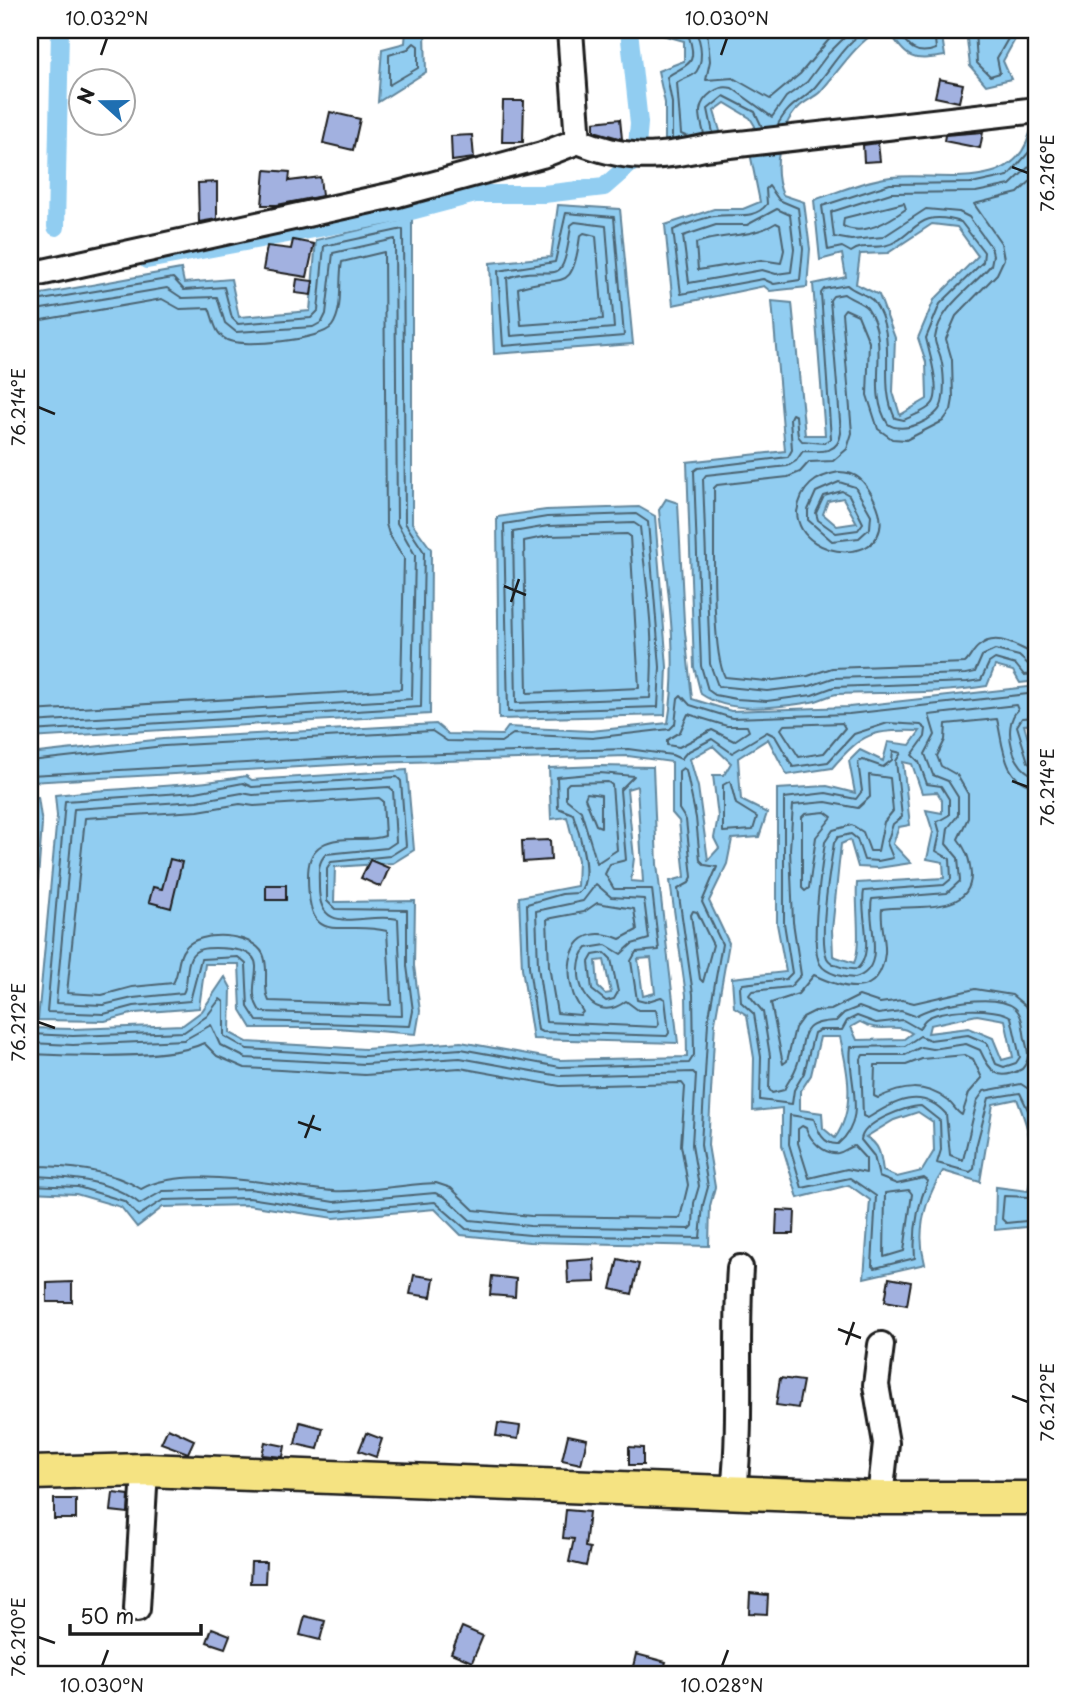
<svg xmlns="http://www.w3.org/2000/svg" width="1067" height="1705" font-family="'Playpen Sans',sans-serif">
	<style>
		.water { fill: #91cdf1; stroke: #62869c; stroke-width: 2; fill-rule: evenodd }
		.lines { fill: none; stroke-linecap: round; stroke-linejoin: round }
		.shore { stroke: #4b6371; stroke-width: 2 }
		.canal { stroke: #91cdf1; stroke-width: 18 }
		.building { fill: #a2b1e0; stroke: #1c1c1c; stroke-width: 2 }
		.minor-casing { stroke: #1c1c1c; stroke-width: 30 }
		.major-casing { stroke: #1c1c1c; stroke-width: 37 }
		.minor { stroke: #fff; stroke-width: 24 }
		.major { stroke: #f5e382; stroke-width: 32 }
		.ticks { fill: none; stroke: #1c1c1c; stroke-width: 2.5 }
		.neatline { fill: none; stroke: #1c1c1c; stroke-width: 2.5 }
		.ticks-label { font-size: 18px; text-anchor: middle; fill: #1c1c1c }
	</style>
	<rect width="100%" height="100%" fill="#fff"/>
	<filter id="ink" filterUnits="userSpaceOnUse"><feTurbulence type="fractalNoise" baseFrequency=".0143" numOctaves="2"/><feDisplacementMap in="SourceGraphic" scale="14" xChannelSelector="R" yChannelSelector="G"/><feConvolveMatrix kernelMatrix="1 2 1 2 8 2 1 2 1" color-interpolation-filters="sRGB"/></filter>
	<g filter="url(#ink)">
		<g class="water">
			<polygon points="406,30 425,30 426,72 378,102 382,49 405,43"/>
			<path d="M661,30H879C853,46 840,70 820,92C814,98 804,101 798,108C779,126 772,171 783,195L804,202L810,249L807,287L770,291L764,286L673,305L665,225L714,209H743L760,202L748,143L755,126L750,118L725,103L714,111L726,151L665,143V103L658,71L684,61V41L662,35Z"/>
			<path d="M888,30H941L945,56C910,62 908,59 888,30Z"/>
			<polygon points="966,30 1037,30 1037,40 1018,34 1003,61 1011,79 986,85 970,66"/>
			<path d="M1030,133L1037,138V681L1020,683L1013,671L995,666L987,686C938,694 886,692 837,694C828,695 820,701 811,702C777,707 731,715 701,694L694,667L687,462L785,451L772,301L792,303L805,435H825L813,284L846,277L842,254L820,260L814,200C838,192 866,180 891,177C940,172 1014,194 1030,133ZM932,224L957,227L978,256L934,300L918,338L926,362L927,399L900,415L893,392L895,338L879,295L856,284L860,254L888,253ZM843,498L857,523L837,526L823,514L828,501Z"/>
			<polygon points="558,205 620,209 633,344 494,354 490,263 551,257"/>
			<polygon points="412,218 412,523 431,549 430,714 30,738 30,296 181,269 184,283 231,279 239,317 310,311 316,240"/>
			<path d="M666,499L678,503L684,622L692,699L731,711L849,707L1037,686V724L1024,725L1037,770V1226L995,1230L996,1187L1028,1191C1036,1156 1030,1131 1017,1099L993,1104L980,1182L943,1171C925,1199 916,1231 925,1264L864,1278L870,1200L849,1185L798,1198L782,1145V1108L753,1111L754,1058L747,1015L734,1007L732,978L786,972L777,924V789L827,786L855,793L849,761L860,750L883,761L888,742L910,745L920,731C872,730 863,732 832,768L787,775L768,739L738,758L741,800L767,813L759,837L732,839L727,864L709,901L729,943L715,1022L708,1145L715,1187L710,1206L709,1246L529,1242L461,1235L435,1209L334,1218L248,1205L163,1207L137,1227L121,1207L76,1194L30,1192V1028L73,1029L183,1025L202,1011L225,977L231,988L230,1033L247,1042L365,1049L461,1042L560,1060L687,1057L686,995L670,881L685,877L679,821L672,813V762L628,756L370,763L30,782V754L163,739L436,724L448,734L502,735L508,727L591,731L668,723C680,653 666,579 659,510ZM713,746L731,763L724,775H713L718,817L714,838L719,848L708,860L698,787L690,759ZM903,762L912,764L922,793L937,792L942,800V813L926,810L933,832L927,859L943,862L944,878L857,883C855,905 862,946 854,963L833,956L832,930L841,844L850,840L858,867L878,868L911,863L893,844L899,827L910,825ZM977,1015L1005,1020L1013,1057L1002,1060L993,1038L969,1028L928,1033L930,1025ZM860,1022C883,1035 893,1021 912,1033L904,1039L857,1040L851,1027ZM820,1037H840C848,1071 856,1108 835,1138L823,1128L822,1113L800,1110V1092L811,1075ZM918,1112L933,1122L934,1151L922,1171L897,1177L883,1171C881,1156 880,1144 866,1137L894,1120Z"/>
			<polygon points="639,507 655,516 667,667 665,715 499,719 497,517 546,510"/>
			<path d="M600,766L653,767L657,864L678,1043L533,1039L522,968L519,897L577,886L578,860L567,817L551,819L549,768ZM637,786L643,882L631,881L634,858L627,789ZM651,958L655,993L643,996L638,959ZM604,960L611,993L605,994L598,987L596,961Z"/>
			<path d="M407,770L414,850L393,863L335,867L334,902L415,901L414,966L420,1011L416,1034L336,1028H252L241,1010L239,964H205L199,1008L135,1013L105,1021L38,1020L57,816L55,795C119,787 183,788 246,776L252,780Z"/>
			<polygon points="30,797 38,797 42,824 30,990"/>
		</g>
		<g class="lines">
			<g class="shore">
				<path d="M670,30L689,37C699,67 685,64 667,77L672,103V140"/>
				<polyline points="707,30 710,61 706,80 733,78 770,99 800,74 837,30"/>
				<path d="M897,30C908,46 915,57 936,49L934,30"/>
				<polyline points="975,30 977,63 990,76 1000,73 997,58 1013,30"/>
				<polygon points="414,43 418,46 418,68 389,85 389,55 408,49"/>
				<path d="M777,126C790,102 800,103 815,87C832,67 844,44 866,30"/>
				<polyline points="713,133 708,109 724,96 755,112 762,127"/>
				<path d="M704,134C700,117 695,105 711,93C718,88 723,86 732,88L772,117L786,97L807,82L828,54L852,30"/>
				<path d="M688,137L681,134L677,83C682,79 688,78 693,75C705,66 702,40 694,30"/>
				<path d="M1037,143L1008,176L976,183L890,184L822,206L828,250L842,247L851,252C862,244 872,248 884,246C917,238 913,207 961,222L984,252L983,262L940,304L926,338C929,352 941,390 933,403C928,411 912,416 904,420L895,418C877,381 899,338 874,302C868,294 854,292 847,285L824,289L821,293L831,439L824,443L802,441L798,436L796,416L792,414L790,418L792,450L788,457L698,468L694,471L701,666L708,690L715,695L736,699L767,701L812,695L834,687L967,682L981,680L989,663L995,659L1016,665L1024,675L1037,674"/>
				<path d="M1037,159L1010,185L976,192L891,193L831,212L834,237L851,240L883,237L926,209L959,212L969,217L991,247L993,255L991,265C973,287 939,307 935,338C934,344 940,352 941,359C944,371 945,391 942,403C938,420 902,435 888,424C865,389 892,343 867,308C862,302 850,299 844,294L833,296L830,300L841,433C838,455 819,451 803,451L796,461L788,466L706,475L703,479L710,664L718,686L767,691L810,686L833,678L966,674L975,672L982,656L995,650L1019,656L1029,665H1037"/>
				<path d="M1037,175L1018,193L974,204L1001,243L1004,259L997,274L956,316L946,339L952,360L953,399L951,410L943,421L906,440L892,439L878,429L867,395L869,342L858,315L845,309L842,313L852,433L847,449L833,461L809,462L800,472L788,477L717,485L714,488C715,527 710,649 725,677L766,681L808,676L832,668L965,663C970,659 972,651 979,646C998,630 1019,649 1037,655"/>
				<path d="M769,186L779,200L798,208L803,249L800,280L774,284L763,279L681,294L673,230C685,225 701,218 715,216C733,213 754,221 767,204L766,189Z"/>
				<path d="M904,203L906,209C889,221 863,237 843,226L844,218Z"/>
				<polygon points="777,209 790,215 794,249 791,272 776,274 762,270 689,283 683,236 716,225 747,225"/>
				<polygon points="566,213 614,217 624,336 503,346 498,271 555,262"/>
				<path d="M575,222L606,226L614,328L511,336L507,278C556,260 562,298 571,225Z"/>
				<path d="M776,223L780,225L784,250L781,263L761,260L698,270L696,243C723,233 750,239 776,223Z"/>
				<path d="M584,233L596,236L603,319L521,325L518,288C562,273 572,297 580,236Z"/>
				<polyline points="30,302 173,278 184,290 224,287 232,318 238,324 311,318 318,311 324,246 403,229 405,523 424,552 421,707 30,731"/>
				<polyline points="30,311 167,288 182,298 217,297 225,323 236,332 313,327 322,322 326,314 333,253 395,239 397,523 415,555 412,699 30,722"/>
				<path d="M30,322L162,299L180,309L209,308C214,320 214,333 227,340C243,348 322,340 332,326C344,309 338,281 342,262L384,252L386,524L389,534L404,558L401,689L30,711"/>
				<path d="M839,472C857,472 864,481 872,495C912,567 799,567 797,512C801,487 815,476 839,472Z"/>
				<polygon points="839,482 855,487 871,515 870,528 859,538 832,541 808,520 808,510 816,492"/>
				<polygon points="842,491 849,495 863,523 858,530 836,533 818,520 816,513 824,496"/>
				<polygon points="636,514 648,522 660,667 658,707 508,712 504,524 547,517"/>
				<path d="M634,523L640,527C646,582 656,643 650,698L516,703L513,532L548,526Z"/>
				<polygon points="627,534 630,536 639,688 527,693 524,541 549,536"/>
				<polygon points="688,714 727,726 747,726 749,731 734,741 712,730 679,747 667,745 667,740 680,732"/>
				<polyline points="1037,717 1022,718 1017,726 1028,762 1037,767"/>
				<polygon points="842,723 845,728 824,753 799,757 781,729 784,725"/>
				<polyline points="30,761 164,746 432,731 447,741 501,742 513,734 592,738 670,729 675,724 678,698 681,695 690,705 732,718 849,714 1037,693"/>
				<path d="M600,773L634,776L620,790L626,860L610,864L605,874L614,889H652L659,950L636,952L631,961L637,1000L645,1002L661,997L665,999L669,1033L667,1036L542,1032L538,1030L529,967L527,904L562,894L578,893C595,880 579,832 573,814L558,808L557,777Z"/>
				<path d="M30,775L370,756L628,749L672,755L681,759L687,752L712,739L732,753L767,732L775,736L793,767L828,762L854,734L888,723L921,725L926,729L925,737L912,755L919,762L927,784L941,786L949,799V815L937,822L940,833L936,851L950,859L951,879L944,885L864,891C859,914 876,952 857,969C849,970 831,966 827,958C818,938 830,867 834,843L838,837L851,834L857,839L864,860L878,861L893,858L887,843L893,824L902,817L896,761L901,753L893,751L892,760L883,767L863,760L858,762L862,791L856,799L826,793L784,798V923L792,973L786,979L743,984L740,987L741,1002L754,1014L761,1057L760,1100L792,1104L794,1090L804,1073L814,1033L820,1030H842L847,1021L857,1016L876,1023L903,1020L919,1029C921,1026 922,1023 925,1020C936,1008 998,1006 1011,1017L1020,1057L1016,1063L1004,1067L996,1064L987,1043L968,1035L930,1040L920,1036L905,1046L851,1047C846,1078 870,1118 838,1144C823,1145 818,1131 814,1119L790,1115L789,1144L802,1188L850,1178L876,1196L872,1265L875,1268L915,1258C913,1232 917,1206 928,1181L924,1178L897,1184L879,1177L874,1156L861,1140C862,1123 905,1106 921,1106L940,1121L941,1150L937,1163L970,1172L974,1169L976,1147L989,1098L1020,1093L1037,1129"/>
				<path d="M1037,775C1013,774 1001,725 1018,710L1016,705L929,715L935,735L925,754L933,775L948,781L958,797V815L948,828L946,844L958,858L960,881L947,893L872,899C866,922 889,968 855,978C845,978 826,974 820,964C809,945 822,866 825,842L833,830L852,825L863,832L870,851H878L884,822L893,811L890,778L869,775L870,797L858,808L826,802L793,805L790,849L793,922L801,975L790,987L752,991L749,995L763,1012L770,1056L769,1089L772,1093L784,1090C787,1083 792,1077 795,1070C809,1041 793,1022 836,1021L844,1013L859,1007L878,1014L901,1011L915,1016C934,1004 996,992 1015,1008C1023,1015 1023,1029 1025,1039C1028,1051 1031,1059 1022,1069C998,1082 990,1072 980,1050L966,1044L932,1049L921,1047L905,1055H863L861,1059L863,1116L868,1118C894,1102 921,1086 946,1114L950,1155L963,1160L977,1101L984,1091L1021,1084L1030,1090L1037,1106"/>
				<polygon points="397,777 401,781 406,846 390,856 331,862 327,868 327,901 335,909 407,910 407,966 413,1011 410,1026 257,1021 248,1007 246,964 238,957 201,959 190,1001 134,1006 104,1014 47,1012 65,801 196,792 243,783 252,787"/>
				<polygon points="730,781 736,804 757,817 753,830 723,832 723,785"/>
				<polygon points="608,782 612,785 617,850 597,863 581,811 566,799 566,786 569,783"/>
				<path d="M1037,786C1003,785 1003,743 997,719L946,724L945,740L937,756L941,766L957,775L968,794V818L958,839C967,851 970,860 971,875C971,917 909,904 882,909C880,923 886,939 885,953C880,1000 843,989 814,975L798,994L771,1003L783,1064L787,1061L795,1028L803,1017L815,1011L831,1010L859,996L880,1003L902,1000L914,1003L975,989L1012,995L1029,1009L1037,1044"/>
				<path d="M389,787L393,790L396,842L387,848L326,854C317,863 319,873 319,885C318,940 363,911 398,919L402,1016L261,1012C237,982 287,949 215,948C206,948 196,948 191,957C185,968 189,983 183,993L133,998L103,1005L56,1003L74,809L197,801L242,793L253,795Z"/>
				<polygon points="587,793 601,795 601,827 596,825 585,798"/>
				<path d="M379,798L383,801L385,836C366,843 340,834 322,845C310,852 308,864 308,877C308,951 339,919 387,931L391,1005L269,1001C262,988 270,968 263,954C252,932 199,930 185,948C176,958 180,973 173,983L132,987L102,995L67,993L85,818L198,811L240,804L254,806Z"/>
				<polyline points="30,804 35,824 30,909"/>
				<polygon points="805,814 825,812 832,817 816,837 809,888 805,891 802,888 802,817"/>
				<path d="M596,884L611,897L644,899L649,939L632,944L621,954L606,945L587,948C566,970 588,1030 626,1001L638,1010H656L659,1024L657,1027L546,1022L538,966L536,911L583,901Z"/>
				<path d="M597,903L634,909L637,930L620,939C577,921 562,956 573,993C575,1001 580,1006 583,1012L580,1015L557,1013L549,966L547,919L584,912Z"/>
				<polygon points="693,911 697,912 713,945 703,982 700,979 691,915"/>
				<polygon points="605,953 611,959 618,992 614,999 606,1001 592,990 589,962 593,955"/>
				<polyline points="30,1034 73,1036 184,1032 207,1016 220,999 224,1002 224,1036 247,1049 365,1056 461,1049 560,1067 689,1063 694,1055 693,994 678,889 689,883 692,877 686,820 679,809 679,771 683,768 686,770 696,818 700,860 705,865 717,867 702,902 722,944 708,1022 701,1145 708,1187 703,1205 700,1238 530,1235 466,1229 435,1202 334,1211 249,1198 163,1200 138,1216 124,1201 78,1187 30,1185"/>
				<path d="M30,1043L73,1045L184,1040L211,1025L220,1045L246,1058L365,1064L460,1058L560,1076L693,1072L696,1075L692,1145L699,1186L694,1203L693,1226L690,1229L530,1226L470,1220L445,1197L435,1193L334,1202L250,1189L163,1191L140,1204C110,1179 67,1177 30,1176"/>
				<path d="M30,1054C70,1056 170,1060 204,1043L217,1056L245,1068L365,1075L460,1068L560,1086L682,1083L685,1087L681,1145L688,1185L680,1218L531,1216L474,1210L451,1188L436,1183C402,1184 367,1193 333,1191C282,1188 188,1163 141,1189C109,1169 67,1166 30,1166"/>
				<path d="M965,1055L973,1059L982,1078L969,1093L962,1115C956,1112 953,1104 947,1100C924,1083 903,1086 878,1098L874,1096L875,1065H906L922,1059Z"/>
				<path d="M802,1126L806,1128C810,1140 824,1155 838,1153C844,1152 848,1147 854,1146L866,1159V1173L847,1169L809,1178L798,1143V1129Z"/>
				<polyline points="1037,1180 1030,1197 1004,1196 1002,1219 1006,1223 1037,1220"/>
				<polygon points="909,1190 912,1194 904,1251 884,1257 885,1193"/>
			</g>
			<g class="canal">
				<polyline points="56,227 60,30"/>
				<polyline points="147,260 411,211 475,194 544,194 604,187 636,159 639,123 629,30"/>
			</g>
		</g>
		<g class="building">
			<polygon points="939,79 963,84 959,102 935,97"/>
			<polygon points="503,101 524,101 523,142 502,142"/>
			<polygon points="330,112 360,119 353,150 323,143"/>
			<polygon points="620,119 622,139 594,131 594,122"/>
			<polygon points="983,132 980,148 944,141 945,135"/>
			<polygon points="472,135 474,158 452,161 451,136"/>
			<polygon points="878,143 880,161 864,162 863,145"/>
			<polygon points="265,170 290,172 289,181 320,177 322,196 277,205 262,205"/>
			<polygon points="217,182 217,219 199,222 198,183"/>
			<polygon points="293,240 314,244 307,277 263,270 267,246 291,249"/>
			<polygon points="297,279 313,281 311,295 295,293"/>
			<polygon points="550,840 551,860 523,862 522,841"/>
			<polygon points="170,859 182,862 171,908 149,902 153,887 162,889"/>
			<polygon points="370,860 389,868 381,887 361,878"/>
			<rect x="266" y="885" width="20" height="15"/>
			<polygon points="777,1210 795,1211 794,1234 776,1234"/>
			<polygon points="594,1259 595,1282 568,1283 567,1261"/>
			<polygon points="618,1259 639,1264 632,1294 611,1289"/>
			<polygon points="414,1275 434,1278 431,1297 410,1294"/>
			<polygon points="492,1276 516,1279 515,1297 490,1295"/>
			<polygon points="889,1278 911,1282 907,1305 885,1301"/>
			<polygon points="72,1282 72,1302 47,1302 47,1283"/>
			<polygon points="780,1378 803,1381 798,1408 776,1405"/>
			<polygon points="300,1422 323,1428 318,1449 295,1444"/>
			<polygon points="498,1423 520,1426 518,1439 496,1436"/>
			<polygon points="168,1428 194,1440 188,1453 161,1443"/>
			<polygon points="366,1433 382,1439 376,1457 359,1451"/>
			<polygon points="568,1435 587,1439 581,1464 562,1460"/>
			<polygon points="265,1442 285,1446 283,1457 262,1455"/>
			<polygon points="629,1447 643,1448 643,1465 629,1465"/>
			<polygon points="113,1493 129,1495 128,1513 111,1511"/>
			<rect x="54" y="1499" width="22" height="20"/>
			<polygon points="566,1510 589,1512 585,1547 590,1548 586,1566 569,1562 574,1539 563,1538"/>
			<polygon points="251,1562 266,1562 265,1583 250,1583"/>
			<polygon points="750,1593 768,1595 767,1614 749,1613"/>
			<polygon points="305,1616 325,1621 320,1640 300,1635"/>
			<polygon points="462,1627 483,1636 472,1662 451,1653"/>
			<polygon points="212,1628 230,1635 225,1648 207,1642"/>
			<polygon points="636,1654 666,1662 662,1675 631,1675"/>
		</g>
		<g class="lines">
			<defs>
				<g id="minor">
					<path d="M578,141C626,160 654,159 704,148L1037,110"/>
					<polyline points="30,275 398,194 542,155 578,141 570,30"/>
					<path d="M734,1492C742,1417 735,1343 740,1268"/>
					<polyline points="880,1498 886,1443 876,1385 881,1345"/>
					<polyline points="137,1609 145,1470"/>
				</g>
				<polyline id="major" points="30,1473 145,1470 880,1498 1037,1498"/>
			</defs>
			<use href="#minor" class="minor-casing"/>
			<use href="#major" class="major-casing"/>
			<use href="#minor" class="minor"/>
			<use href="#major" class="major"/>
		</g>
	</g>
	<path class="ticks" d="M101,55L107,38M721,55L727,38M1012,167L1028,173M38,407L55,414M504,586L526,595M511,602L519,579M1012,781L1028,787M38,1022L55,1028M298,1122L321,1130M305,1138L314,1115M838,1329L861,1338M846,1345L854,1322M1012,1396L1028,1402M38,1637L55,1643M102,1666L108,1650M722,1666L728,1650"/>
	<rect width="1067" height="1705" fill="none" stroke="#fff" stroke-width="77"/>
	<g transform="translate(102 102) rotate(291)"><circle r="33" fill="#ffffff" stroke="#a4a4a4" stroke-width="2"/>
	<path d="M0-5L12 26L0 18L-12 26Z" fill="#1f6fb2"/>
	<text y="-10" font-size="19" font-weight="bold" text-anchor="middle" fill="#1c1c1c">N</text>
	</g>
	<path d="M70 1624v10h131v-10" fill="none" stroke="#1c1c1c" stroke-width="3.5"/>
	<text x="80" y="1624" font-size="21" fill="#1c1c1c" stroke="#ffffff" stroke-width="5" paint-order="stroke">50 m</text>
	<rect x="38" y="38" width="990" height="1628" class="neatline"/>
	<g class="ticks-label">
		<text x="107" y="25">10.032°N</text>
		<text x="727" y="25">10.030°N</text>
		<text transform="translate(1048 173) rotate(-90)" y="6">76.216°E</text>
		<text transform="translate(19 407) rotate(-90)" y="6">76.214°E</text>
		<text transform="translate(1048 787) rotate(-90)" y="6">76.214°E</text>
		<text transform="translate(19 1022) rotate(-90)" y="6">76.212°E</text>
		<text transform="translate(1048 1402) rotate(-90)" y="6">76.212°E</text>
		<text transform="translate(19 1637) rotate(-90)" y="6">76.210°E</text>
		<text x="102" y="1692">10.030°N</text>
		<text x="722" y="1692">10.028°N</text>
	</g>
</svg>
